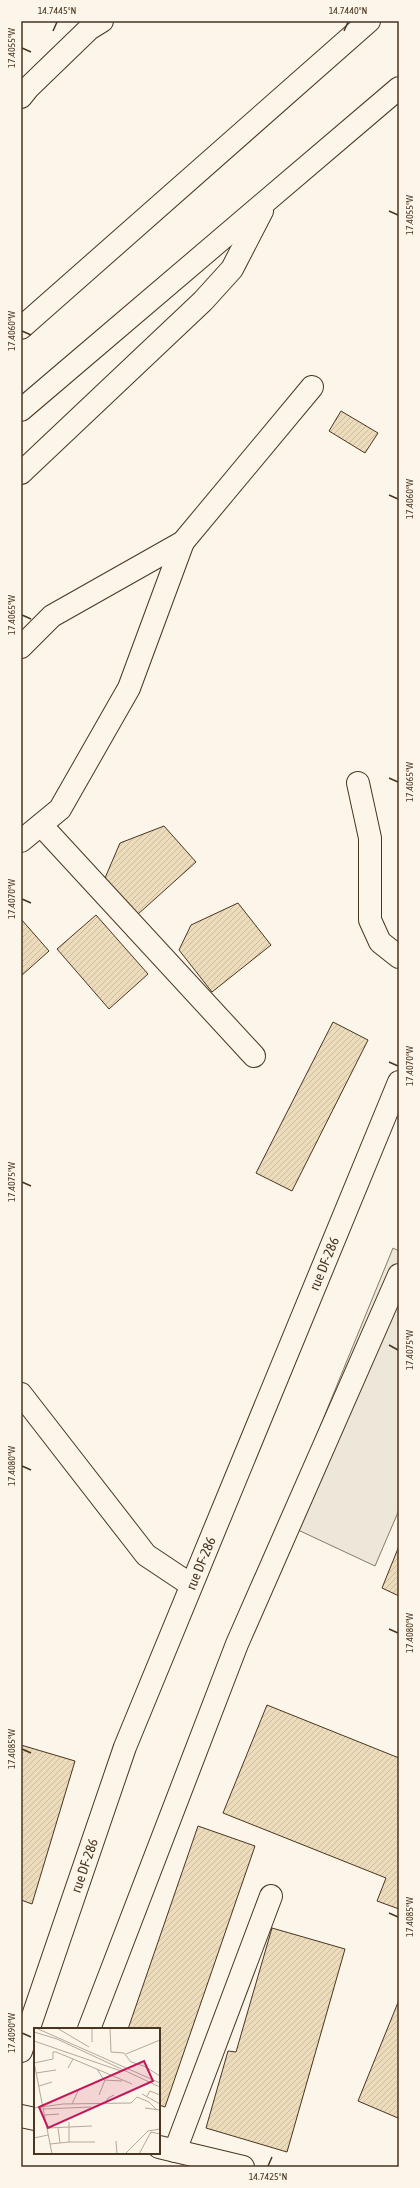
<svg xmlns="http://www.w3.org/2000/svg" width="420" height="2188" font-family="'Asap Condensed',sans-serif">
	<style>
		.parking { fill: #ede7d9; stroke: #887966 }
		.building { fill: url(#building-hatch); stroke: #4a3520 }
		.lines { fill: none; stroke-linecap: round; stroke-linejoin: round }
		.minor-casing { stroke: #4a3520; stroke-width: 24 }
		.major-casing { stroke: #4a3520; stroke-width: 24 }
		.highway-casing { stroke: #4a3520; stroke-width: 24 }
		.minor { stroke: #fbf6e9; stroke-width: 22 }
		.major { stroke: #fbf6e9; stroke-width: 22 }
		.highway { stroke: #fbf6e9; stroke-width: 22 }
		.ticks { fill: none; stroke: #4a3520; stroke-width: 1.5 }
		.labels { text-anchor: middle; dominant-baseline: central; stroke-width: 3; stroke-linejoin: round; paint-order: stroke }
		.street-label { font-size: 14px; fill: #4a3520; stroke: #fbf6e9 }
		.inset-road { fill: none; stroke: #b4a999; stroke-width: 1 }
		.view { fill: #c2185b; fill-opacity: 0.15; stroke: #c2185b; stroke-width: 2 }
		.inset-edge { fill: none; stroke: #4a3520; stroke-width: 2 }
		.neatline { fill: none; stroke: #4a3520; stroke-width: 1.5 }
		.ticks-label { font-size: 10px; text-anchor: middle; fill: #4a3520 }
	</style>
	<defs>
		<pattern id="building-hatch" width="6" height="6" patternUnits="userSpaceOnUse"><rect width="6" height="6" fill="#ecdcbc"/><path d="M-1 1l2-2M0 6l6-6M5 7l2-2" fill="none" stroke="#ccbda1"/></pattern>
	</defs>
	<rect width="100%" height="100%" fill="#fbf6e9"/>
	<polygon class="parking" points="393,1248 399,1251 399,1510 375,1566 281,1522"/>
	<g class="building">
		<polygon points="341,411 378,433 365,453 329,431"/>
		<polygon points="164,826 196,862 137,915 105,878 120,843"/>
		<polygon points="238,903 271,945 212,992 179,950 191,925"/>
		<polygon points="96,915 148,974 109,1009 57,949"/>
		<polygon points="21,919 49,951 21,976"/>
		<polygon points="333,1022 368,1040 292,1191 256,1173"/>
		<polygon points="399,1546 399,1596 382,1588"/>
		<polygon points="267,1705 399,1758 399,1909 377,1901 386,1878 223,1813"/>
		<polygon points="21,1745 75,1761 32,1904 21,1900"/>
		<polygon points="198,1826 255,1846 165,2107 159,2105 159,2029 128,2029"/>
		<polygon points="272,1928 345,1949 287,2152 206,2128 228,2051 236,2052"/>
		<polygon points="399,2000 399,2116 398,2118 358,2101"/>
	</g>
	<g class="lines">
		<defs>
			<g id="minor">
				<polyline points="21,97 29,87 89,29 102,21"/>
				<polyline points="21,647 52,616 183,542 312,387"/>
				<polyline points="358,783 370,838 370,920 380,942 399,957"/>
				<polyline points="41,825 254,1056"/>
				<polyline points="21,841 60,809 129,688 183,542"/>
				<polyline points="21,1394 146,1555 191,1585"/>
				<polyline points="89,2029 237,1644 399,1275"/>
				<path id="s1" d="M21,2051L125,1747L399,1082"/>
				<polyline points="175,2151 271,1896"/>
			</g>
			<g id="major">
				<polyline points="21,2116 35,2119"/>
				<polyline points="159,2147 243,2167"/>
			</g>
			<g id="highway">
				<polyline points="21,328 369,21"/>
				<polyline points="21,410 399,88"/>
				<polyline points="21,473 203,301 232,269 262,211"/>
			</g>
		</defs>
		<use href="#minor" class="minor-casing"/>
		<use href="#major" class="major-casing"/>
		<use href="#highway" class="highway-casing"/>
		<use href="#minor" class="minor"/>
		<use href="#major" class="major"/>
		<use href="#highway" class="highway"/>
	</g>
	<path class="ticks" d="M53,31L57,22M344,31L348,22M22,48L31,52M389,211L398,215M22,331L31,335M389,495L398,499M22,615L31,619M389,778L398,782M22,899L31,903M389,1062L398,1066M22,1182L31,1186M389,1345L398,1350M22,1466L31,1470M389,1629L398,1633M22,1749L31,1753M389,1913L398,1917M22,2033L31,2037M268,2166L272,2157"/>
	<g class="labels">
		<g class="street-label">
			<text stroke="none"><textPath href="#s1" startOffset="844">rue DF-286</textPath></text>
			<text stroke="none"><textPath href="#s1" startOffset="520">rue DF-286</textPath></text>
			<text stroke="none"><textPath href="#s1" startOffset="196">rue DF-286</textPath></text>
		</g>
	</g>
	<g transform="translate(34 2028)">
		<rect width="126" height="126" fill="#fbf6e9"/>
		<path class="inset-road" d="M2,0L126,55M23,0L55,19M58,0V14M76,0L77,24L90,25L97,34L110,38L126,48M0,4L23,11L126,59M0,13L87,43M92,26L126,12M39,31L98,56M0,34L18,126M0,35L19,31V24H22L39,31L34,40M63,41L70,52L88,53M2,45L22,42M5,58L18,54M108,66L126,76M65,67L71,52M113,68L116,63L126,67M72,75L74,70L80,67M38,76L44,63M0,80L29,76L97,75L103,69L115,74L122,81M111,80L126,82M9,81L57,79M11,87L25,86M13,100L58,98M24,100L26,115M0,110L14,107M82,113L83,126M35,114H61M16,116L35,114V94M91,126L114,103L126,101M105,126L117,104L126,106"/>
		<path class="view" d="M110,33L119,53L14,100L5,79Z"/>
		<rect width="126" height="126" class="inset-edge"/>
	</g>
	<rect width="420" height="2188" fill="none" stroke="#fbf6e9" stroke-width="44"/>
	<rect x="22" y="22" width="376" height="2144" class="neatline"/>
	<g class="ticks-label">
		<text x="57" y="14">14.7445°N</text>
		<text x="348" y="14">14.7440°N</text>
		<text transform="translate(11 48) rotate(-90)" y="4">17.4055°W</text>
		<text transform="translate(409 215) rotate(-90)" y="4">17.4055°W</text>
		<text transform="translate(11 331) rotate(-90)" y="4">17.4060°W</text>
		<text transform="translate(409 499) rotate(-90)" y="4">17.4060°W</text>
		<text transform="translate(11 615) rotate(-90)" y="4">17.4065°W</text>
		<text transform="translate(409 782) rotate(-90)" y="4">17.4065°W</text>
		<text transform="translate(11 899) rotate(-90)" y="4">17.4070°W</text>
		<text transform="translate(409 1066) rotate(-90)" y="4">17.4070°W</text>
		<text transform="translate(11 1182) rotate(-90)" y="4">17.4075°W</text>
		<text transform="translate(409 1350) rotate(-90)" y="4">17.4075°W</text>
		<text transform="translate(11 1466) rotate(-90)" y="4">17.4080°W</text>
		<text transform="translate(409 1633) rotate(-90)" y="4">17.4080°W</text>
		<text transform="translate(11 1749) rotate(-90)" y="4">17.4085°W</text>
		<text transform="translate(409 1917) rotate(-90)" y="4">17.4085°W</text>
		<text transform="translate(11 2033) rotate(-90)" y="4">17.4090°W</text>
		<text x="268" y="2180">14.7425°N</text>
	</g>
</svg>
